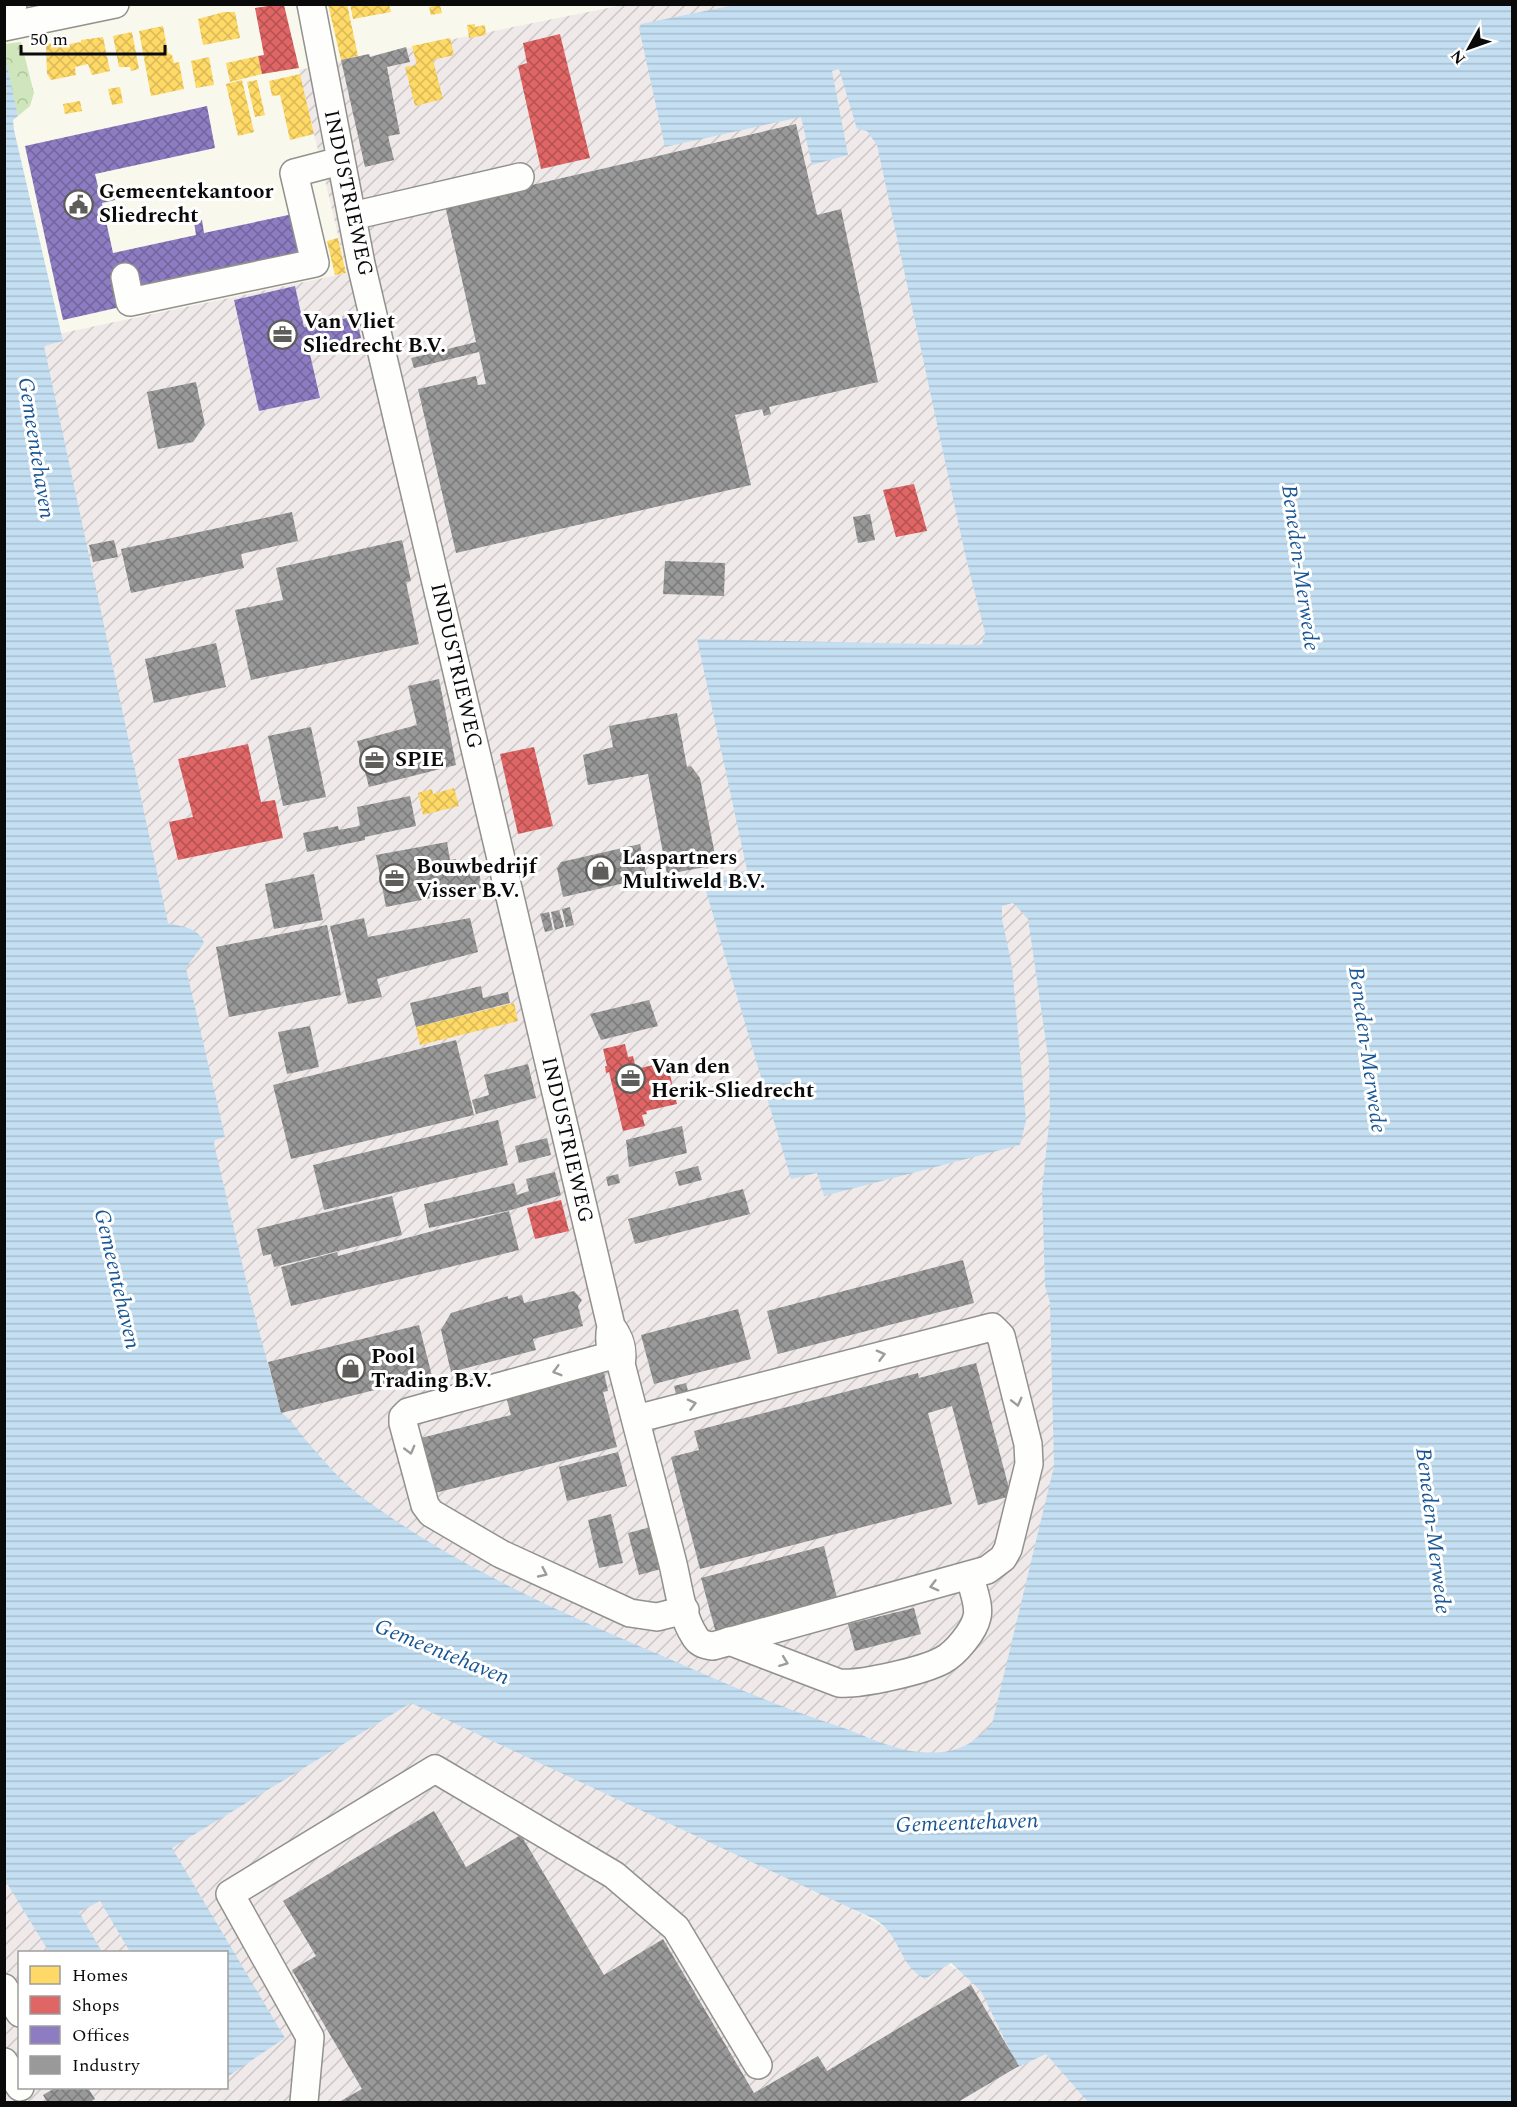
<svg xmlns="http://www.w3.org/2000/svg" width="1517" height="2107" font-family="Spectral,serif">
	<style>
		.industrial { fill: url(#industrial-furrows); fill-rule: evenodd }
		.forest { fill: url(#forest-crowns) }
		.water { fill: url(#water-rules) }
		.homes { fill: url(#homes-cross-hatch) }
		.shops { fill: url(#shops-cross-hatch) }
		.offices { fill: url(#offices-cross-hatch) }
		.industry { fill: url(#industry-cross-hatch) }
		.lines { fill: none; stroke-linecap: round; stroke-linejoin: round }
		.minor-casing { stroke: #92918c; stroke-width: 30 }
		.minor { stroke: #fefefc; stroke-width: 27 }
		.oneway { stroke: #9c9c9b }
		.labels { text-anchor: middle; dominant-baseline: central; stroke-width: 6; stroke-linejoin: round; paint-order: stroke }
		.poi-label { font-size: 21px; font-weight: bold; fill: #0a0a0a; stroke: #fff; text-anchor: start }
		.street-label { font-size: 21px; fill: #0a0a0a; stroke: #fff }
		.water-label { font-size: 22px; font-style: italic; fill: #185696; stroke: #fff }
	</style>
	<defs>
		<pattern id="industrial-furrows" width="10" height="10" patternUnits="userSpaceOnUse" patternTransform="scale(1.5)"><rect width="10" height="10" fill="#f0e9ea"/><path d="M-1 1l2-2M0 10L10 0M9 11l2-2" fill="none" stroke="#ccc6c7"/></pattern>
		<pattern id="forest-crowns" width="20" height="18" patternUnits="userSpaceOnUse" patternTransform="scale(1.5)"><rect width="20" height="18" fill="#cfe5bb"/><path d="M2 6a3 3 0 1 1 6 0M12 15a3 3 0 1 1 6 0" fill="none" stroke="#b0c39f"/></pattern>
		<pattern id="water-rules" width="6" height="5" patternUnits="userSpaceOnUse" patternTransform="scale(1.5)"><rect width="6" height="5" fill="#c4dff2"/><path d="M0 2.5h6" fill="none" stroke="#a7bece"/></pattern>
		<pattern id="homes-cross-hatch" width="8" height="8" patternUnits="userSpaceOnUse" patternTransform="scale(1.5)"><rect width="8" height="8" fill="#ffd966"/><path d="M0 0l8 8M0 8l8-8" fill="none" stroke="#d9b957"/></pattern>
		<pattern id="shops-cross-hatch" width="8" height="8" patternUnits="userSpaceOnUse" patternTransform="scale(1.5)"><rect width="8" height="8" fill="#e06666"/><path d="M0 0l8 8M0 8l8-8" fill="none" stroke="#b45252"/></pattern>
		<pattern id="offices-cross-hatch" width="8" height="8" patternUnits="userSpaceOnUse" patternTransform="scale(1.5)"><rect width="8" height="8" fill="#8e7cc3"/><path d="M0 0l8 8M0 8l8-8" fill="none" stroke="#72649d"/></pattern>
		<pattern id="industry-cross-hatch" width="8" height="8" patternUnits="userSpaceOnUse" patternTransform="scale(1.5)"><rect width="8" height="8" fill="#999"/><path d="M0 0l8 8M0 8l8-8" fill="none" stroke="#7b7b7b"/></pattern>
	</defs>
	<rect width="100%" height="100%" fill="#f9f8ec"/>
	<g class="industrial">
		<polygon points="623,5 918,5 1025,583 1097,1521 998,1773 907,1777 357,1542 256,1433 34,339 347,273 299,70"/>
		<path d="M436,1667L1118,2063L1122,2102H5L4,1863ZM20,1952H226V2088H20Z"/>
	</g>
	<polygon class="forest" points="21,42 34,93 30,106 18,116 5,61 5,44"/>
	<path class="water" d="M739,4L1512,5V2102H1088L1046,2054L1018,2067L981,1991L951,1963L925,1979C897,1964 902,1935 874,1919L411,1703L172,1848L285,2038L227,2077L226,1952H130L100,1901L79,1912L102,1952H49L5,1880L6,61L18,116L13,120L14,130L63,341L44,346L168,923C182,927 199,927 204,943L186,968L225,1137L215,1140L214,1144L251,1301L281,1413C293,1420 296,1429 305,1439C324,1461 342,1483 366,1500C455,1565 557,1611 658,1654C717,1680 777,1706 838,1726C864,1735 893,1750 920,1752C952,1755 971,1747 992,1724L1054,1466L1050,1303L1045,1286L1042,1190L1050,1115L1049,1063L1028,919L1013,903L1002,906V919L1012,966L1026,1120L1020,1145L824,1196L817,1173L791,1179L703,881L747,870L697,639L977,645L982,644L985,633L965,554L877,145L867,131L857,129L839,69L832,71L848,155L812,165L801,117L665,147L639,28L641,24Z"/>
	<g class="homes">
		<polygon points="328,4 347,4 358,56 341,60"/>
		<polygon points="350,4 389,4 391,12 353,19"/>
		<polygon points="440,5 442,13 431,15 429,7"/>
		<polygon points="224,12 235,12 240,38 203,45 198,19"/>
		<polygon points="475,24 475,27 485,25 486,35 469,38 467,25"/>
		<polygon points="163,26 168,53 172,55 174,63 179,62 184,89 151,96 139,31"/>
		<polygon points="132,32 139,69 131,71 130,67 119,67 113,36"/>
		<polygon points="103,37 110,71 92,75 88,64 75,67 76,75 51,80 47,74 46,44 54,43 57,46 81,42 81,40"/>
		<polygon points="450,38 454,55 433,60 443,99 415,106 405,67 417,65 412,46"/>
		<polygon points="258,56 262,74 230,82 226,63"/>
		<polygon points="209,57 214,85 196,88 191,61"/>
		<polygon points="300,74 314,134 290,140 280,95 272,96 269,81"/>
		<polygon points="242,80 254,132 238,136 226,84"/>
		<polygon points="257,80 265,115 255,117 247,82"/>
		<polygon points="120,87 123,103 112,105 108,89"/>
		<polygon points="80,101 82,111 65,114 63,104"/>
		<polygon points="338,238 346,273 335,275 327,241"/>
		<polygon points="454,788 459,806 423,815 418,793 432,789 433,794"/>
		<polygon points="514,1003 518,1021 420,1045 416,1027"/>
	</g>
	<g class="shops">
		<polygon points="274,5 284,5 299,68 262,74 258,56 264,55 255,8"/>
		<polygon points="560,34 590,158 541,169 518,66 527,63 523,43"/>
		<polygon points="914,484 927,531 896,537 883,490"/>
		<polygon points="248,744 261,802 275,800 283,838 178,860 169,822 193,817 178,759"/>
		<polygon points="534,747 553,826 518,834 500,754"/>
		<polygon points="625,1044 628,1057 633,1056 636,1069 667,1062 677,1104 646,1111 647,1114 642,1115 645,1126 623,1131 609,1072 606,1073 605,1066 607,1066 603,1049"/>
		<polygon points="561,1200 569,1231 535,1239 527,1208"/>
	</g>
	<g class="offices">
		<polygon points="207,106 215,148 95,174 100,195 113,192 115,200 102,203 113,253 196,235 194,222 202,220 204,233 293,214 303,256 125,306 63,320 25,146"/>
		<polygon points="295,286 304,327 356,316 361,338 309,350 320,398 259,411 234,300"/>
	</g>
	<g class="industry">
		<polygon points="406,47 410,62 387,67 400,134 388,136 394,160 365,167 341,60 369,54 370,57"/>
		<polygon points="796,124 817,215 841,209 878,382 769,407 771,414 764,416 762,409 735,415 751,485 456,553 418,389 476,376 478,385 486,384 479,352 414,368 411,358 476,342 445,205"/>
		<polygon points="196,382 205,425 193,442 158,449 147,392"/>
		<polygon points="292,512 298,541 241,554 244,568 131,593 121,549"/>
		<polygon points="870,514 875,540 858,543 853,517"/>
		<polygon points="114,540 118,557 93,562 89,545"/>
		<polygon points="402,540 411,581 406,582 419,644 251,680 235,610 283,600 276,568"/>
		<polygon points="665,561 725,563 724,596 663,594"/>
		<polygon points="216,643 226,687 154,703 145,659"/>
		<polygon points="439,679 456,765 369,787 357,741 417,725 408,686"/>
		<polygon points="677,713 687,767 691,766 700,778 717,865 667,874 648,774 588,785 583,755 613,747 609,726"/>
		<polygon points="311,727 326,797 283,806 268,736"/>
		<polygon points="410,796 416,826 365,837 365,840 307,852 303,833 338,826 339,830 360,826 357,807"/>
		<polygon points="447,842 450,860 456,859 458,871 478,867 482,888 386,907 376,855"/>
		<polygon points="640,844 647,878 563,897 557,868 561,862"/>
		<polygon points="314,874 323,920 274,929 265,884"/>
		<polygon points="570,907 574,925 566,927 562,909"/>
		<polygon points="559,910 564,927 555,930 551,912"/>
		<polygon points="549,912 553,930 545,932 540,914"/>
		<polygon points="364,918 368,937 470,918 478,952 377,979 382,997 348,1004 330,926"/>
		<polygon points="327,925 341,995 229,1017 216,947"/>
		<polygon points="481,986 483,998 508,992 510,1003 416,1027 410,1003"/>
		<polygon points="649,1000 658,1026 601,1040 590,1014"/>
		<polygon points="310,1026 319,1067 287,1074 278,1032"/>
		<polygon points="456,1040 474,1115 291,1159 273,1085"/>
		<polygon points="528,1064 536,1098 476,1114 472,1100 489,1095 484,1075"/>
		<polygon points="498,1120 508,1165 324,1210 313,1165"/>
		<polygon points="682,1126 687,1153 629,1167 626,1140"/>
		<polygon points="547,1138 551,1155 519,1163 515,1146"/>
		<polygon points="698,1166 702,1180 679,1186 675,1172"/>
		<polygon points="555,1172 561,1195 511,1210 429,1228 424,1204 514,1183 517,1195 529,1191 526,1179"/>
		<polygon points="618,1174 620,1183 608,1186 606,1177"/>
		<polygon points="743,1189 750,1214 635,1244 628,1219"/>
		<polygon points="392,1196 402,1235 274,1267 271,1254 263,1256 257,1229"/>
		<polygon points="509,1211 519,1250 291,1306 281,1267 337,1252 338,1256"/>
		<polygon points="963,1260 974,1303 778,1354 767,1311"/>
		<polygon points="574,1291 582,1300 578,1306 583,1326 533,1339 536,1350 451,1372 441,1330 451,1313 508,1296 508,1299 522,1295 524,1303"/>
		<polygon points="738,1309 751,1359 654,1384 641,1335"/>
		<polygon points="419,1325 432,1376 281,1413 268,1362"/>
		<polygon points="976,1363 1011,1496 978,1505 952,1406 928,1413 952,1504 700,1569 671,1457 699,1450 694,1431 918,1373 919,1378"/>
		<polygon points="603,1368 608,1391 603,1392 617,1447 435,1493 421,1438 511,1415 505,1393"/>
		<polygon points="686,1383 688,1391 676,1394 674,1386"/>
		<polygon points="618,1452 627,1486 567,1501 559,1467"/>
		<polygon points="611,1514 623,1563 599,1568 588,1520"/>
		<polygon points="651,1527 661,1569 639,1575 628,1533"/>
		<polygon points="824,1546 838,1602 716,1633 701,1578"/>
		<polygon points="914,1608 921,1634 855,1651 848,1624"/>
		<polygon points="434,1811 466,1867 521,1835 604,1975 663,1939 754,2093 818,2056 827,2071 971,1985 1019,2066 958,2102 339,2102 362,2089 292,1970 316,1956 283,1901"/>
		<polygon points="55,2088 88,2088 95,2099 90,2102 47,2102 43,2095"/>
	</g>
	<g class="lines">
		<defs>
			<g id="minor">
				<path d="M311,4L361,264L611,1326C608,1342 610,1352 621,1364C624,1349 620,1338 611,1326"/>
				<polyline points="4,6 13,4"/>
				<polyline points="4,27 115,4"/>
				<polyline points="352,216 520,177"/>
				<polyline points="125,277 130,302 315,263 294,173 340,161"/>
				<polyline points="613,1355 408,1412 403,1417 403,1423 425,1505 431,1513 501,1554 630,1613 657,1617 685,1610"/>
				<path d="M621,1364C638,1429 655,1495 672,1560C678,1583 681,1615 694,1635C698,1643 704,1645 713,1646L987,1570L1003,1558L1008,1549L1029,1464L1028,1444L1001,1336L992,1327L636,1419"/>
				<path d="M729,1641L839,1683C860,1685 923,1671 943,1660C956,1653 974,1631 977,1617C980,1605 972,1588 970,1576"/>
				<polyline points="4,1988 20,2013"/>
				<polyline points="4,2062 20,2087"/>
				<polyline points="304,2102 310,2037 230,1894 435,1769 614,1875 676,1928 758,2065"/>
			</g>
		</defs>
		<use href="#minor" class="minor-casing"/>
		<use href="#minor" class="minor"/>
	</g>
	<defs><path id="oneway-chevron" d="M-2-3.5L2.5 0L-2 3.5" fill="none" stroke-width="1.6" stroke-linecap="round" stroke-linejoin="round" transform="scale(1.5)"/></defs>
	<g class="oneway">
		<use href="#oneway-chevron" transform="translate(881 1355) rotate(-15)"/>
		<use href="#oneway-chevron" transform="translate(557 1371) rotate(164)"/>
		<use href="#oneway-chevron" transform="translate(1017 1402) rotate(76)"/>
		<use href="#oneway-chevron" transform="translate(692 1404) rotate(-15)"/>
		<use href="#oneway-chevron" transform="translate(410 1450) rotate(75)"/>
		<use href="#oneway-chevron" transform="translate(543 1573) rotate(25)"/>
		<use href="#oneway-chevron" transform="translate(934 1586) rotate(165)"/>
		<use href="#oneway-chevron" transform="translate(784 1662) rotate(21)"/>
	</g>
	<defs>
		<symbol id="civic-ring" viewBox="-11 -11 22 22"><circle r="9.5" fill="#fff" stroke="#5e5d59" stroke-width="1.5"/><path d="M-.6-6.5H3V-4.5H.6V-3L4-1V1h2V6H-6V1h2V-1L-.6-3ZM-1.2 2.5V6h2.4V2.5Z" fill="#5e5d59"/></symbol>
		<symbol id="office-ring" viewBox="-11 -11 22 22"><circle r="9.5" fill="#fff" stroke="#5e5d59" stroke-width="1.5"/><path d="M-6-3h4V-5.5h4V-3h4V5H-6ZM-1-4.5V-3h2v-1.5ZM-6 0V1H6V0Z" fill="#5e5d59"/></symbol>
		<symbol id="shop-ring" viewBox="-11 -11 22 22"><circle r="9.5" fill="#fff" stroke="#5e5d59" stroke-width="1.5"/><path d="M-5-2.5h2.3a2.7 3.5 0 0 1 5.4 0H5L5.5 6h-11ZM-1.5-2.5h3a1.5 2.3 0 0 0-3 0Z" fill="#5e5d59"/></symbol>
	</defs>
	<g fill-rule="evenodd">
		<use href="#civic-ring" x="62" y="188" width="33" height="33"/>
		<use href="#office-ring" x="266" y="318" width="33" height="33"/>
		<use href="#office-ring" x="358" y="744" width="33" height="33"/>
		<use href="#shop-ring" x="584" y="854" width="33" height="33"/>
		<use href="#office-ring" x="378" y="862" width="33" height="33"/>
		<use href="#office-ring" x="614" y="1062" width="33" height="33"/>
		<use href="#shop-ring" x="334" y="1352" width="33" height="33"/>
	</g>
	<g class="labels">
		<g class="poi-label">
			<text x="99" y="192">Gemeentekantoor<tspan x="99" dy="24">Sliedrecht</tspan></text>
			<text x="303" y="322">Van Vliet<tspan x="303" dy="24">Sliedrecht B.V.</tspan></text>
			<text x="395" y="760">SPIE</text>
			<text x="622" y="858">Laspartners<tspan x="622" dy="24">Multiweld B.V.</tspan></text>
			<text x="416" y="867">Bouwbedrijf<tspan x="416" dy="24">Visser B.V.</tspan></text>
			<text x="651" y="1067">Van den<tspan x="651" dy="24">Herik-Sliedrecht</tspan></text>
			<text x="371" y="1357">Pool<tspan x="371" dy="24">Trading B.V.</tspan></text>
		</g>
		<g class="street-label">
			<text transform="translate(348 193) rotate(78)">INDUSTRIEWEG</text>
			<text transform="translate(456 666) rotate(77)">INDUSTRIEWEG</text>
			<text transform="translate(567 1140) rotate(77)">INDUSTRIEWEG</text>
		</g>
		<g class="water-label">
			<text transform="translate(36 448) rotate(81)">Gemeentehaven</text>
			<text transform="translate(1300 568) rotate(82)">Beneden-Merwede</text>
			<text transform="translate(1367 1050) rotate(82)">Beneden-Merwede</text>
			<text transform="translate(117 1279) rotate(77)">Gemeentehaven</text>
			<text transform="translate(1433 1531) rotate(83)">Beneden-Merwede</text>
			<text transform="translate(442 1652) rotate(22)">Gemeentehaven</text>
			<text transform="translate(967 1823) rotate(-2)">Gemeentehaven</text>
		</g>
	</g>
	<rect width="1517" height="2107" fill="none" stroke="#0a0a0a" stroke-width="12"/>
	<rect x="18" y="1951" width="210" height="138" fill="#ffffff" stroke="#9d9d9d" stroke-width="1.5"/>
	<rect x="30" y="1966" width="30" height="18" fill="#ffd966" stroke="#9d9d9d" stroke-width="1.5"/>
	<text x="72" y="1981" font-size="18" fill="#0a0a0a">Homes</text>
	<rect x="30" y="1996" width="30" height="18" fill="#e06666" stroke="#9d9d9d" stroke-width="1.5"/>
	<text x="72" y="2011" font-size="18" fill="#0a0a0a">Shops</text>
	<rect x="30" y="2026" width="30" height="18" fill="#8e7cc3" stroke="#9d9d9d" stroke-width="1.5"/>
	<text x="72" y="2041" font-size="18" fill="#0a0a0a">Offices</text>
	<rect x="30" y="2056" width="30" height="18" fill="#999999" stroke="#9d9d9d" stroke-width="1.5"/>
	<text x="72" y="2071" font-size="18" fill="#0a0a0a">Industry</text>
	<g transform="translate(1469 48) rotate(230)" stroke="#ffffff" stroke-width="4.5" paint-order="stroke">
	<path d="M0-4.5L10 22L0 15L-10 22Z" fill="#0a0a0a"/>
	<text y="-9" font-size="16" font-weight="bold" text-anchor="middle" fill="#0a0a0a">N</text>
	</g>
	<path d="M21 45v9h144v-9" fill="none" stroke="#0a0a0a" stroke-width="3"/>
	<text x="30" y="45" font-size="18" fill="#0a0a0a" stroke="#ffffff" stroke-width="4.5" paint-order="stroke">50 m</text>
</svg>
